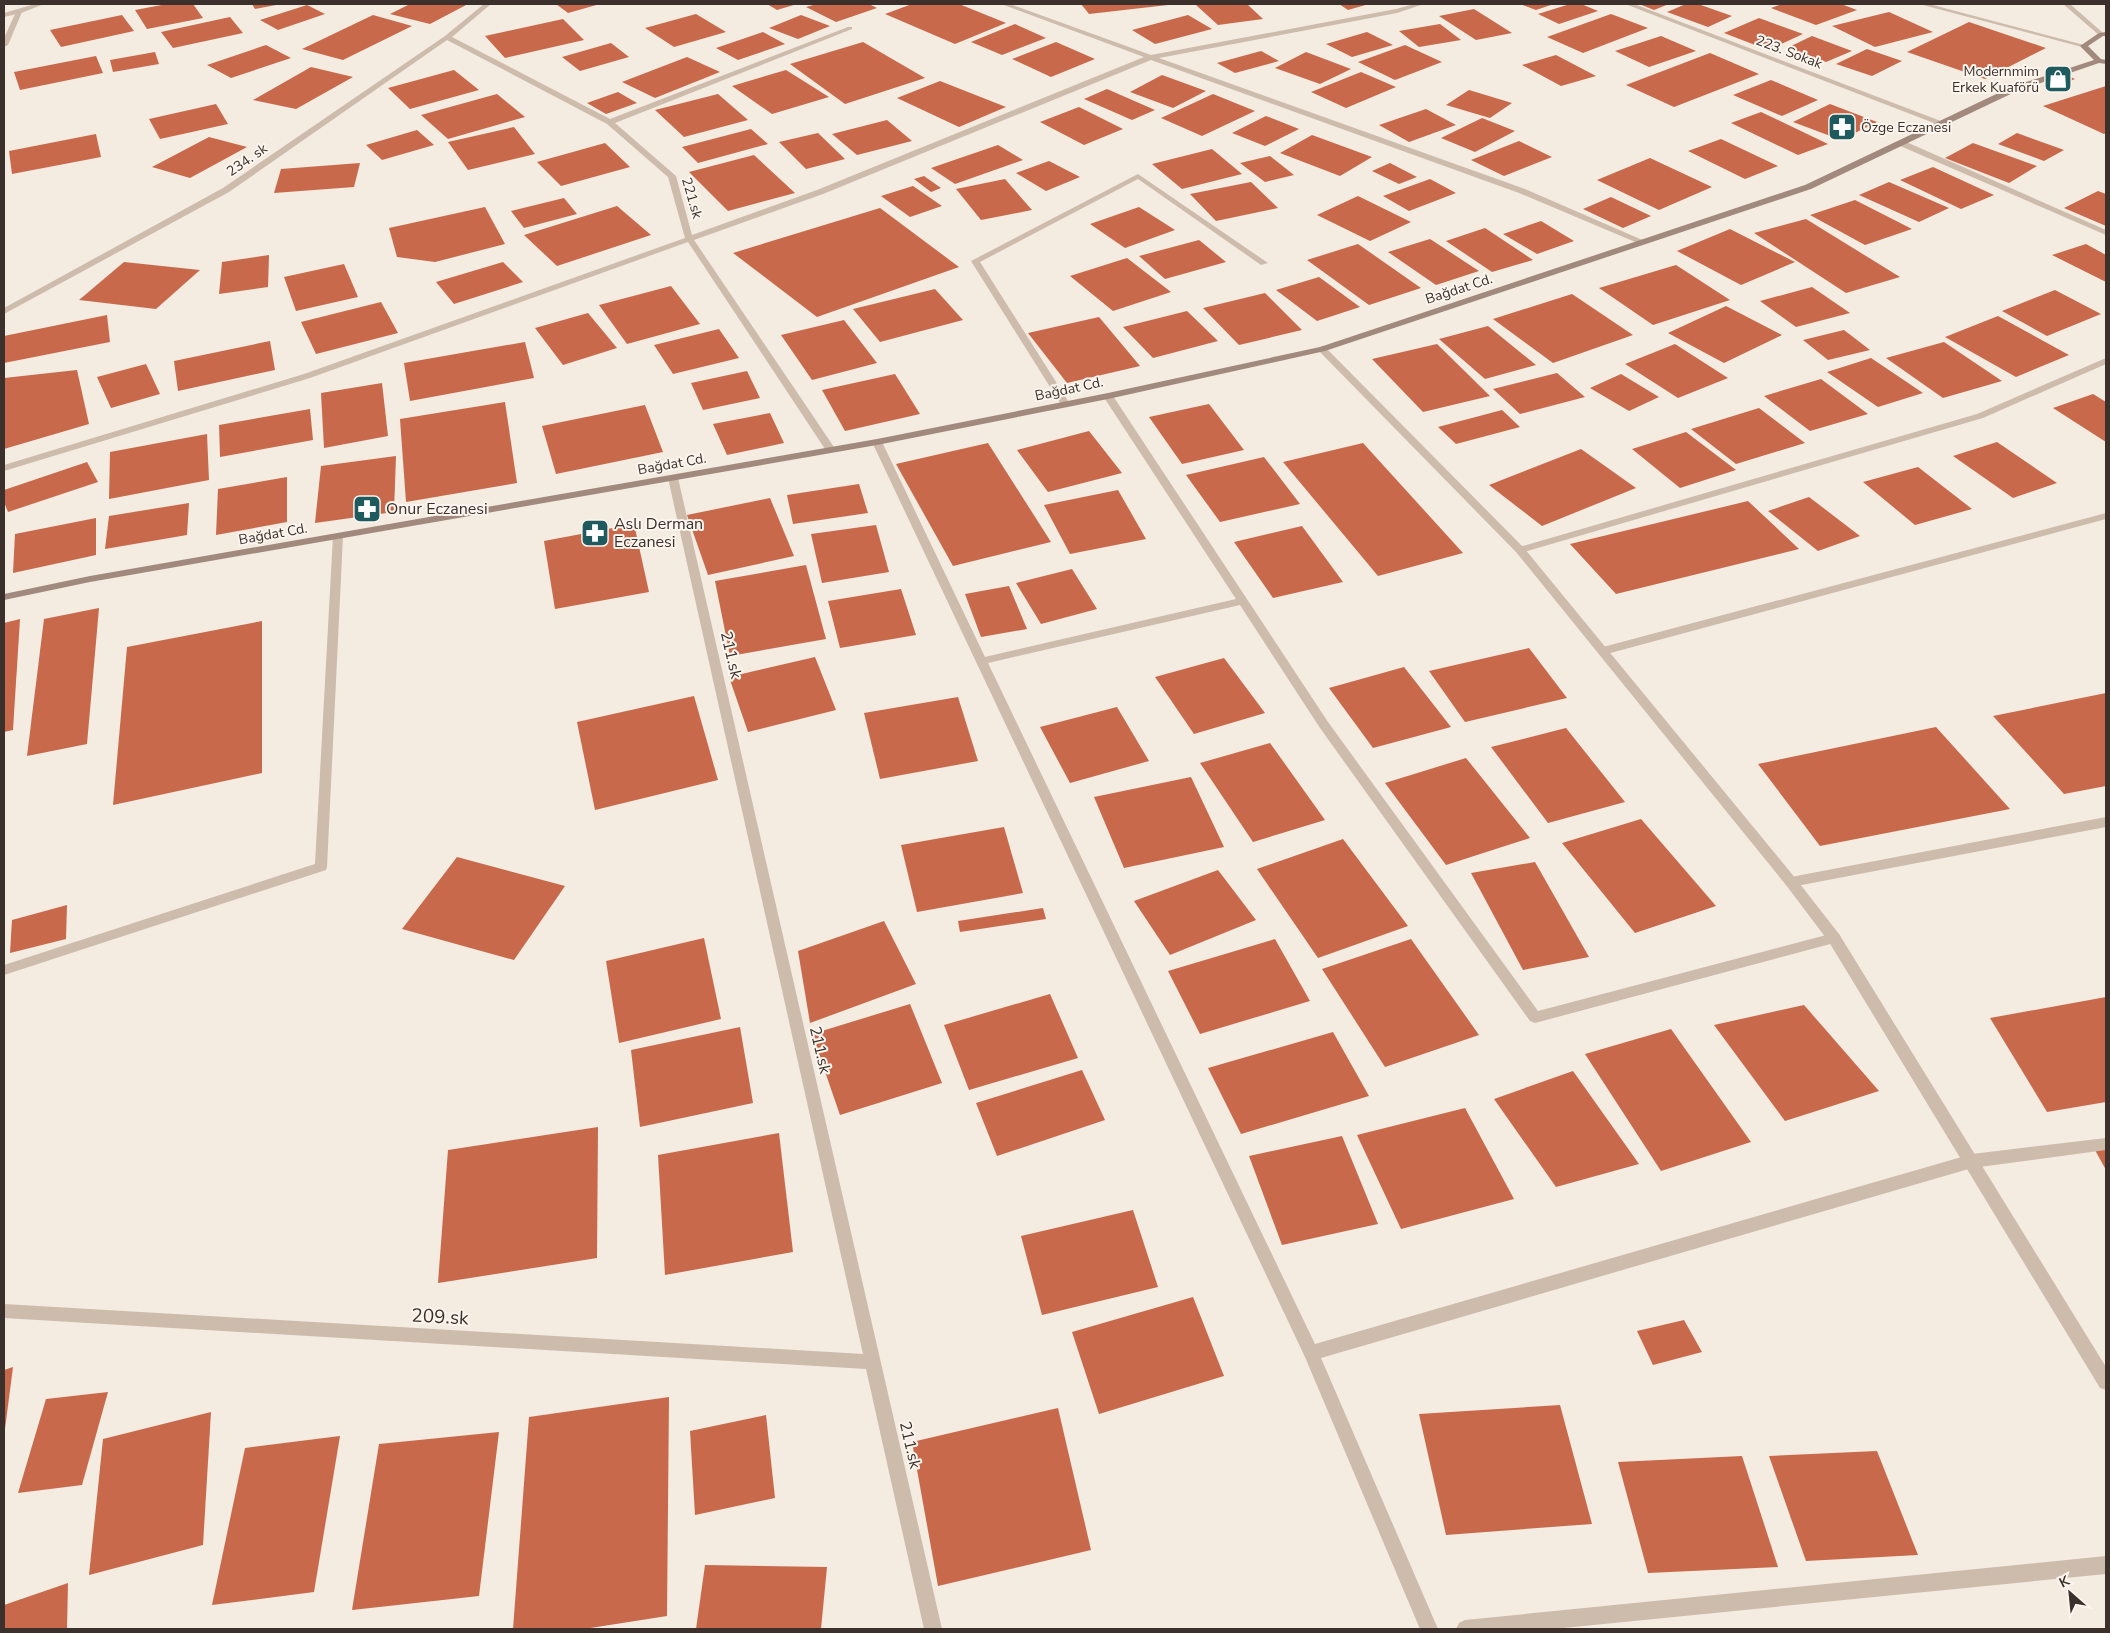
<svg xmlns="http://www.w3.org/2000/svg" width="2110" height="1633" font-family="'Nunito Sans',sans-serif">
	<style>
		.building { fill: #c8694b }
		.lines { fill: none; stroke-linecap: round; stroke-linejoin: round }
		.minor { fill: #cdbbac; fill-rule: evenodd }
		.tertiary { fill: #cdbbac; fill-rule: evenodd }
		.secondary { fill: #a18a7d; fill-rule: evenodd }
		.labels { text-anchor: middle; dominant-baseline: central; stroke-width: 4; stroke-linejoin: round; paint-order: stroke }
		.far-street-label { font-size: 14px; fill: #3b302b; stroke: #fbf5ee }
		.far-poi-label { font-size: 14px; fill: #3b302b; stroke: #fbf5ee; text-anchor: end }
		.poi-label { font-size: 16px; fill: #3b302b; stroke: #fbf5ee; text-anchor: start }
		.street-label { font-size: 16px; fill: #3b302b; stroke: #fbf5ee }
		.near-street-label { font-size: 19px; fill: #3b302b; stroke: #fbf5ee }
	</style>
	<rect width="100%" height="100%" fill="#f4ebe1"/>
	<g class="building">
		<polygon points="167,4 193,4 203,18 147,29 135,10"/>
		<polygon points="252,4 276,4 276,5 255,9"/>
		<polygon points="410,4 468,4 430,24 390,14"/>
		<polygon points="556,4 600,4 568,13"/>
		<polygon points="767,4 797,4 777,10"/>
		<polygon points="817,4 869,4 877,8 836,22 806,7"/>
		<polygon points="912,4 959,4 1006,23 955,44 885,14"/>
		<polygon points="1081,4 1168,4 1168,5 1089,14"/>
		<polygon points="1203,4 1247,4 1263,19 1218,25 1196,5"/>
		<polygon points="1339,4 1369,4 1348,10"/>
		<polygon points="1520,4 1554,4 1536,10"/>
		<polygon points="1570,4 1581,4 1598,11 1559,24 1538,14"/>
		<polygon points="1639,4 1669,4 1654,10"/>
		<polygon points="1686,4 1698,4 1732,16 1708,27 1667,12"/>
		<polygon points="1782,4 1841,4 1857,10 1816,25 1771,8"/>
		<polygon points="307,5 325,14 278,30 260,20"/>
		<polygon points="1474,9 1512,33 1476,40 1439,16"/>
		<polygon points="1889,12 1933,32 1875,47 1832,26"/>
		<polygon points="696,14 726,32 674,47 645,28"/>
		<polygon points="1611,14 1648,28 1583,53 1547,37"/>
		<polygon points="122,15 134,31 61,47 50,30"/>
		<polygon points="373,15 412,26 343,60 302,49"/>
		<polygon points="801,15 830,26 798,39 769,28"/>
		<polygon points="1188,15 1212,29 1155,44 1132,30"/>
		<polygon points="230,17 243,33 173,48 161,32"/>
		<polygon points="1759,18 1803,34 1768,50 1724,33"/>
		<polygon points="563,19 584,40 505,58 485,36"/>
		<polygon points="1969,22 2046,48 1985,79 1907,52"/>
		<polygon points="1015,24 1046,38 1002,55 971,42"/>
		<polygon points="1440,24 1461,40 1419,47 1399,31"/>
		<polygon points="763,32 785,44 738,60 716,48"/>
		<polygon points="1367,32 1393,45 1352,57 1326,44"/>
		<polygon points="1661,36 1696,51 1649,67 1615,51"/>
		<polygon points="1812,36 1852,51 1826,62 1787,48"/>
		<polygon points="863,42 925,78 845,104 790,64"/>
		<polygon points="1056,42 1095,59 1051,77 1012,59"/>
		<polygon points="611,43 629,57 580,71 562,57"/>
		<polygon points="266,45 291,58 231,78 207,65"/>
		<polygon points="1405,45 1442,62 1395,80 1358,62"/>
		<polygon points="1867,49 1902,61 1872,76 1836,64"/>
		<polygon points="1261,51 1279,61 1235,73 1217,63"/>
		<polygon points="155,52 159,64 113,72 110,60"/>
		<polygon points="1306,52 1351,69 1320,84 1275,68"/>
		<polygon points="1710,53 1759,74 1674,107 1626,85"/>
		<polygon points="1556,55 1596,76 1561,86 1522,65"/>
		<polygon points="96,56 103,73 20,90 14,72"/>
		<polygon points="687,57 720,72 655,98 622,82"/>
		<polygon points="311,67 353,77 296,109 253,100"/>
		<polygon points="454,70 479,90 410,109 388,88"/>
		<polygon points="786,70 829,97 772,114 732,86"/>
		<polygon points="1361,72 1396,87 1346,108 1311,92"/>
		<polygon points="2061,73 2075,79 2057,86 2041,80"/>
		<polygon points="1162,75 1206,91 1173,108 1130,92"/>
		<polygon points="1771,80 1818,100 1782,116 1733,95"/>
		<polygon points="940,81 1006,107 959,127 897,98"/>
		<polygon points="2106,86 2106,133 2104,134 2043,106"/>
		<polygon points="1107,89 1155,110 1132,120 1084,99"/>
		<polygon points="1469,90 1512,103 1490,118 1446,105"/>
		<polygon points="618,92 637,103 606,114 587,103"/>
		<polygon points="497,94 525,117 448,139 421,115"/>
		<polygon points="718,94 748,120 684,137 655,110"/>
		<polygon points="1213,94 1255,111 1202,136 1161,118"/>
		<polygon points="216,104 228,124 160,139 149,119"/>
		<polygon points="1830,104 1877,122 1841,140 1793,122"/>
		<polygon points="1079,107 1123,129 1084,145 1040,122"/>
		<polygon points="1426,109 1456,125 1409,142 1379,125"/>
		<polygon points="1761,112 1828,144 1798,155 1731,123"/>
		<polygon points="1266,116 1299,129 1265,146 1232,133"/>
		<polygon points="1482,118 1515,131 1475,152 1441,138"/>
		<polygon points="887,120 912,141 857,155 832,134"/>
		<polygon points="514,127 535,154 468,170 448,142"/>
		<polygon points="751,129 768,144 698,163 682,147"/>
		<polygon points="417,130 434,145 382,160 366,145"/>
		<polygon points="818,133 845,159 806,169 779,142"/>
		<polygon points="2017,133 2064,150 2044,161 1998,144"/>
		<polygon points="96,134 101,157 12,174 9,151"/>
		<polygon points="1312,135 1372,157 1340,176 1280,153"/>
		<polygon points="209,137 247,147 190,178 152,167"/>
		<polygon points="1721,139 1778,166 1745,179 1688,151"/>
		<polygon points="1519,141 1552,157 1504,176 1471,160"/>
		<polygon points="605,143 630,167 561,186 537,162"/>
		<polygon points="1973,143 2037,166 2009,183 1945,158"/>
		<polygon points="998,145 1023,160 955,184 931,168"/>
		<polygon points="1212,149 1242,174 1182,189 1152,164"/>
		<polygon points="754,155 795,193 728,211 689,172"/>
		<polygon points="1270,156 1294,175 1265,182 1240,163"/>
		<polygon points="1650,158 1712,187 1659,210 1597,180"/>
		<polygon points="1049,161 1080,177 1046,191 1016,173"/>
		<polygon points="360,163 354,187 274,193 281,169"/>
		<polygon points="1390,163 1417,177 1399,184 1372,171"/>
		<polygon points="1933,167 1994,195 1961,209 1900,180"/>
		<polygon points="924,176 941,188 931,192 914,179"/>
		<polygon points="1005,179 1032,210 981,220 956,189"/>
		<polygon points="1430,179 1456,193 1409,211 1383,196"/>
		<polygon points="1251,182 1278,208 1216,221 1190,194"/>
		<polygon points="1889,182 1949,208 1919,222 1859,195"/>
		<polygon points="913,186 942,206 910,217 881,196"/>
		<polygon points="2098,191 2106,194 2106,226 2064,208"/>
		<polygon points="1358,196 1411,222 1370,241 1317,215"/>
		<polygon points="1611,197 1651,216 1623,228 1583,209"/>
		<polygon points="564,198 577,214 524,228 511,211"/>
		<polygon points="1855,200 1912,229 1865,245 1810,215"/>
		<polygon points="617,206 651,235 557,266 524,235"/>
		<polygon points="485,207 505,244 435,262 397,257 389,228"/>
		<polygon points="1139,207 1175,230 1125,248 1090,224"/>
		<polygon points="880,208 959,267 817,317 733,253"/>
		<polygon points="1806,219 1900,277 1846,293 1754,233"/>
		<polygon points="1541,221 1574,241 1537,254 1503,234"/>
		<polygon points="1485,228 1533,260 1492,272 1446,241"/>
		<polygon points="1730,229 1795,262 1741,285 1677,251"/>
		<polygon points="1430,239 1479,271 1436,285 1388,252"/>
		<polygon points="1199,240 1226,262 1165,279 1139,256"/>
		<polygon points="1358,244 1421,288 1369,305 1307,260"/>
		<polygon points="2086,244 2106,255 2106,282 2052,255"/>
		<polygon points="269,255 268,287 219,294 222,262"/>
		<polygon points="1127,258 1171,292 1113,311 1070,276"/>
		<polygon points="124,262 200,270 156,309 79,300"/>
		<polygon points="503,262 523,282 454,304 436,282"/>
		<polygon points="344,264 358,297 296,311 284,277"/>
		<polygon points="1676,265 1730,300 1653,325 1599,288"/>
		<polygon points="1319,277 1360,307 1317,321 1276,290"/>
		<polygon points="671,286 700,324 627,344 599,305"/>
		<polygon points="1812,287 1850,313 1796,327 1760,301"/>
		<polygon points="935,289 963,320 880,342 853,309"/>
		<polygon points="2055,290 2101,314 2047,336 2002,311"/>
		<polygon points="1265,293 1302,330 1239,345 1203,308"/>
		<polygon points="1572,294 1633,335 1553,363 1493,319"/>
		<polygon points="381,302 398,333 316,354 301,322"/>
		<polygon points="1726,306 1782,335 1724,363 1668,333"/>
		<polygon points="1187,311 1218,341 1153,358 1123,327"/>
		<polygon points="588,313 617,348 563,365 535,328"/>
		<polygon points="107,315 110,342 4,363 4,336"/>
		<polygon points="1998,316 2069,355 2016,377 1945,337"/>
		<polygon points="1099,317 1140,366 1067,383 1028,333"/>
		<polygon points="844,320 877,363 812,380 781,335"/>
		<polygon points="1488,326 1536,365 1485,379 1439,339"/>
		<polygon points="719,329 739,358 673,374 654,345"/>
		<polygon points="1844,330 1870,350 1828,360 1803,340"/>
		<polygon points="270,341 275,370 178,391 174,361"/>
		<polygon points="525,342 534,378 410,401 404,363"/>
		<polygon points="1944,342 2002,381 1943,398 1886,358"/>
		<polygon points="1437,344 1490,396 1423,412 1372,359"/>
		<polygon points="1675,344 1728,378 1678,398 1625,364"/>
		<polygon points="1871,358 1923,393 1878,407 1827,372"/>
		<polygon points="146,364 160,394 111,408 97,377"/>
		<polygon points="77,370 89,424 4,449 4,378"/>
		<polygon points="747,371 760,398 703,410 691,383"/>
		<polygon points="1557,373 1585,397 1520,414 1493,389"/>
		<polygon points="895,374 920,414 845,431 822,390"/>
		<polygon points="1621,374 1659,397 1629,411 1590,388"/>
		<polygon points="1821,379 1868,414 1810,431 1764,396"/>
		<polygon points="382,383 388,436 324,448 321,393"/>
		<polygon points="2093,394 2106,402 2106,442 2053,408"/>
		<polygon points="505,402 517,483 406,502 400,419"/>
		<polygon points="1209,404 1244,450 1182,464 1149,417"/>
		<polygon points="645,405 663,452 556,474 542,426"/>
		<polygon points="1759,408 1805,443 1736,464 1691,429"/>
		<polygon points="310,409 313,440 220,457 219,425"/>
		<polygon points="1502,410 1520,427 1456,444 1438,427"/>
		<polygon points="770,413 784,443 727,455 713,424"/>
		<polygon points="1089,431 1122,473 1048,492 1017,450"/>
		<polygon points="1686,432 1736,470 1680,488 1632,449"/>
		<polygon points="207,434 209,480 109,499 110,452"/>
		<polygon points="1997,442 2057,483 2013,498 1953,456"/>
		<polygon points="988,443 1051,542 953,566 896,464"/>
		<polygon points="1363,443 1463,553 1378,576 1283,462"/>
		<polygon points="1581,449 1636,488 1542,526 1489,485"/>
		<polygon points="396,456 394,512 315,523 321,466"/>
		<polygon points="1264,457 1300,504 1220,522 1186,475"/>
		<polygon points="87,462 98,482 8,512 4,502 4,490"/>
		<polygon points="1918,467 1972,509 1915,525 1863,482"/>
		<polygon points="287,477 287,522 216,535 218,489"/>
		<polygon points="859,484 868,513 793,524 787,495"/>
		<polygon points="1118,490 1146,539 1070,554 1044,505"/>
		<polygon points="1809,497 1860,536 1818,551 1768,511"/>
		<polygon points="770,498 794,556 708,575 687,515"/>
		<polygon points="1748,501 1799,549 1616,594 1570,544"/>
		<polygon points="189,503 187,535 105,549 109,516"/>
		<polygon points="96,518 96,555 13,573 15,534"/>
		<polygon points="634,524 649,592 555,609 544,541"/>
		<polygon points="876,525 889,572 822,583 811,534"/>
		<polygon points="1302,526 1343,582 1273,598 1234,542"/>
		<polygon points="806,565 826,639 730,656 715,581"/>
		<polygon points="1072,569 1097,609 1041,624 1016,583"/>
		<polygon points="1009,586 1027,629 981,637 965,594"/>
		<polygon points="901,589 916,635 840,648 828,601"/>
		<polygon points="99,608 87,744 27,756 44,619"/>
		<polygon points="20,619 13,730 4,732 4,623"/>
		<polygon points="262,621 262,773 113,805 127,647"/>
		<polygon points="1529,648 1567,698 1465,722 1429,671"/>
		<polygon points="815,657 836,710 748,732 729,677"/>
		<polygon points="1224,658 1265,713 1194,734 1155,677"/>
		<polygon points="1404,667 1451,727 1373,748 1329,688"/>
		<polygon points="2106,693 2106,786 2064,794 1993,716"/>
		<polygon points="694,696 718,780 595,810 577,722"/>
		<polygon points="958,697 978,761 880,779 864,713"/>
		<polygon points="1117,707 1149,761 1070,783 1040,727"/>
		<polygon points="1936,727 2010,809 1820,846 1758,764"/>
		<polygon points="1566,728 1625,802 1548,823 1491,747"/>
		<polygon points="1270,743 1325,820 1253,842 1200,763"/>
		<polygon points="1466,758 1530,838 1446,865 1385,783"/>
		<polygon points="1191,777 1224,847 1124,868 1094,797"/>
		<polygon points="1641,819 1716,906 1635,933 1562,843"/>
		<polygon points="1004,827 1023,893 917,912 901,845"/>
		<polygon points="1343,839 1408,926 1318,958 1257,869"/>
		<polygon points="457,857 565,886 514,960 402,929"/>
		<polygon points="1535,862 1589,957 1523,970 1471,873"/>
		<polygon points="1218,870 1256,920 1170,955 1134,901"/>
		<polygon points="67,905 66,939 10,953 12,920"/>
		<polygon points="1043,908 1046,919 960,932 958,921"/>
		<polygon points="884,921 916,984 810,1023 798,951"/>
		<polygon points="704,938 721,1019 619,1043 606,961"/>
		<polygon points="1275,939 1310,1001 1200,1034 1168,971"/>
		<polygon points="1411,939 1479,1035 1385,1067 1322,969"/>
		<polygon points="1050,994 1078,1058 969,1090 944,1025"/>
		<polygon points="2106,997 2106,1102 2047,1112 1990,1018"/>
		<polygon points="910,1004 942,1083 840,1115 812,1034"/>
		<polygon points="1804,1005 1879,1091 1785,1121 1714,1025"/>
		<polygon points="740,1027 753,1103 640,1127 631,1050"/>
		<polygon points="1671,1029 1751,1142 1661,1171 1585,1054"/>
		<polygon points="1333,1032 1369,1096 1241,1134 1208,1068"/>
		<polygon points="1082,1070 1105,1120 997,1156 976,1103"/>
		<polygon points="1573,1071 1639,1164 1556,1187 1494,1099"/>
		<polygon points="1465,1108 1514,1199 1401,1229 1357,1135"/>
		<polygon points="598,1127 597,1258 438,1283 448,1150"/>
		<polygon points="779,1133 793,1252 665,1275 658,1155"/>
		<polygon points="1342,1136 1378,1224 1282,1245 1249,1156"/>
		<polygon points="2106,1149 2106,1170 2095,1150"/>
		<polygon points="1133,1210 1158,1287 1042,1315 1021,1236"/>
		<polygon points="1193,1297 1224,1376 1099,1414 1072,1332"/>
		<polygon points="1684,1320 1702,1352 1653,1365 1637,1331"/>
		<polygon points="13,1367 5,1429 4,1429 4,1370"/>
		<polygon points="108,1392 82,1485 18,1493 46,1399"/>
		<polygon points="669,1397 667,1616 584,1629 513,1629 529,1417"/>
		<polygon points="1560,1405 1592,1524 1446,1535 1419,1414"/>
		<polygon points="1058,1408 1091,1550 938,1586 912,1442"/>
		<polygon points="211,1412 203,1545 89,1575 103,1439"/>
		<polygon points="766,1415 775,1498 695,1515 690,1431"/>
		<polygon points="499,1432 479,1596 352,1610 379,1444"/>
		<polygon points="340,1436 314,1592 212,1605 245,1448"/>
		<polygon points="1877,1451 1918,1555 1806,1561 1769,1456"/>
		<polygon points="1742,1456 1778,1567 1648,1573 1618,1462"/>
		<polygon points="705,1565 827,1567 821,1629 696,1629"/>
		<polygon points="68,1583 67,1629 4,1629 4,1605"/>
	</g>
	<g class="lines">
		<g class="minor">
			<polygon points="484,4 491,4 452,37 610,119 848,27 852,27 852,29 615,123 676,176 692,235 817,190 1144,57 1001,4 1010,4 1151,55 1396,9 1415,4 1424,4 1397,13 1159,58 1525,189 1647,242 1640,244 1519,193 1151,60 823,194 694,240 836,450 835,452 827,452 688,242 310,378 4,471 4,465 304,374 685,238 668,177 607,124 447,40 229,192 4,314 4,308 223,188 445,36"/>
			<polygon points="1625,4 1634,4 1946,123 1939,125"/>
			<polygon points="1919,4 1929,4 2088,46 2082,47"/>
			<polygon points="2063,4 2070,4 2103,33 2103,35 2099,35"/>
			<polygon points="19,10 22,12 8,45 4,47 4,38 16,12"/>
			<polygon points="1898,141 1904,141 2106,230 2106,235 1898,145"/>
			<polygon points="1138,174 1268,263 1261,265 1138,179 980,262 1070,404 1065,407 1062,406 971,261"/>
			<polygon points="2106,358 2106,364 1983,418 1524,552 1520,553 1515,550 1516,548 1977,414"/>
			<polygon points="1108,393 1113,396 1328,722 1538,1011 1834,933 1839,934 1841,938 1839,942 1834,943 1535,1023 1530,1021 1320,728 1240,605 988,663 1315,1344 1972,1154 2106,1138 2106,1150 1972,1168 1321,1358 1438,1629 1420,1629 1305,1357 872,442 877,439 882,442 985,657 1236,599 1103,396"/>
			<polygon points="673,475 678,478 942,1629 924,1629 866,1369 4,1318 4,1304 863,1354 668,478"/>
			<polygon points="2106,513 2106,519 1603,655 1597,651 1603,647"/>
			<polygon points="338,533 343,536 327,867 326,870 4,975 4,965 315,864 333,536"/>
			<polygon points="2106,817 2106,827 1791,887 1786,885 1785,882 1786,879 1791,877"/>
			<polygon points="2106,1556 2106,1574 1553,1629 1456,1629 1459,1623 1465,1620"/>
		</g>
		<g class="tertiary">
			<polygon points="35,4 44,4 21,13 4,17 4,13"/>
			<polygon points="1322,346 1325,347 1524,548 1796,879 1839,934 2106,1367 2106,1390 2100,1388 1829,942 1786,885 1516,552 1319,351 1317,349"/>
		</g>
		<polygon class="secondary" points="2106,32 2106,36 2103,36 2088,46 2101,59 2106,60 2106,64 2099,63 2017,91 1811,189 1325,351 1108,399 877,445 90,582 4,600 4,594 90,576 877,439 1108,393 1320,347 1805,185 2011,87 2094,60 2080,46 2099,33"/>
	</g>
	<defs>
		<symbol id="shop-square" viewBox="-11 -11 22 22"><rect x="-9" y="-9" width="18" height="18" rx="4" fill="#1f5a5e" stroke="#fbf5ee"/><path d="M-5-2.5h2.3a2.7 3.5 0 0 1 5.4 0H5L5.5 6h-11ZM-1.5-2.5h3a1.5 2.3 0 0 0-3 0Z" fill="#fff"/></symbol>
		<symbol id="pharmacy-square" viewBox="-11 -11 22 22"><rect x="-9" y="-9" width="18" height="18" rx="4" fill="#1f5a5e" stroke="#fbf5ee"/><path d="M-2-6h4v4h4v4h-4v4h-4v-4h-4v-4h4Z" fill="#fff"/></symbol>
	</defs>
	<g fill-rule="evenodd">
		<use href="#shop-square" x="2042" y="63" width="32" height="32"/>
		<use href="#pharmacy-square" x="1826" y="111" width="32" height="32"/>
		<use href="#pharmacy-square" x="351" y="493" width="32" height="32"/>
		<use href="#pharmacy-square" x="579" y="517" width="32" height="32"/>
	</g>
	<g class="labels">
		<g class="far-street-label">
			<text transform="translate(1789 52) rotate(21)">223. Sokak</text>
			<text transform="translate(247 160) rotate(-35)">234. sk</text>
			<text transform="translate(692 198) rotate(74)">221.sk</text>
			<text transform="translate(1459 289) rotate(-18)">Bağdat Cd.</text>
			<text transform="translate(1069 389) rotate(-12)">Bağdat Cd.</text>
			<text transform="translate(672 464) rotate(-10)">Bağdat Cd.</text>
			<text transform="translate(273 534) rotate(-10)">Bağdat Cd.</text>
		</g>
		<g class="far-poi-label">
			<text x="2039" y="71">Modernmim<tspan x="2039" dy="16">Erkek Kuaförü</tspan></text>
			<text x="1861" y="127" text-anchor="start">Özge Eczanesi</text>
		</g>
		<g class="poi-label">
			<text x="386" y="509">Onur Eczanesi</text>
			<text x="614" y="524">Aslı Derman<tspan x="614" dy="18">Eczanesi</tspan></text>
		</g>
		<g class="street-label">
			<text transform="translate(731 655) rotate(77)">211.sk</text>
			<text transform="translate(820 1050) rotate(77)">211.sk</text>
			<text transform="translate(910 1445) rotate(77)">211.sk</text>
		</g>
		<g class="near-street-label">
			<text transform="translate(440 1317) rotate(3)">209.sk</text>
		</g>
	</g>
	<rect width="2110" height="1633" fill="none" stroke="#3b302b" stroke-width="10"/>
	<g transform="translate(2070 1593) rotate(333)" stroke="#fbf5ee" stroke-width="4" paint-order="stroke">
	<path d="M0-4L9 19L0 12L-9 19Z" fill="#3b302b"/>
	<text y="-8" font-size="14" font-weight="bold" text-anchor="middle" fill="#3b302b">K</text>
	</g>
</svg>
